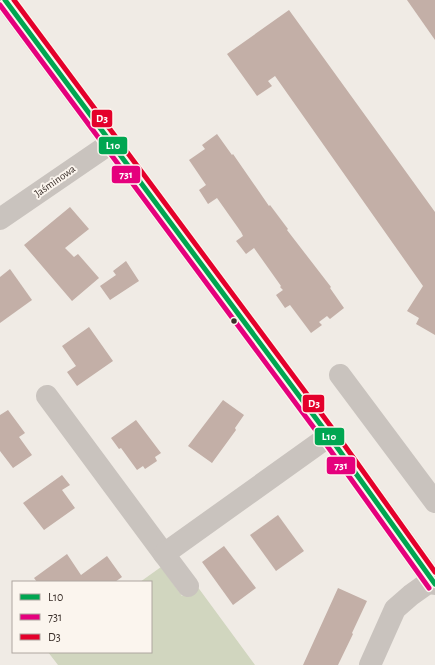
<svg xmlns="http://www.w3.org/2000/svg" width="435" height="665" font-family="'Alegreya Sans',sans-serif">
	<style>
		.green { fill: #d1d6bf }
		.building { fill: #c3afa7 }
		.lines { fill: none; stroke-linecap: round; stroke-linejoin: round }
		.minor { stroke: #c9c3be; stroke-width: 22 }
		.bus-1-casing { stroke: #fbf5ee; stroke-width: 8 }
		.bus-2-casing { stroke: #fbf5ee; stroke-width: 8 }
		.bus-3-casing { stroke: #fbf5ee; stroke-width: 8 }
		.bus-1 { stroke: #00a651; stroke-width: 5 }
		.bus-2 { stroke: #e5007d; stroke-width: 5 }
		.bus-3 { stroke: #e4002b; stroke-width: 5 }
		.bus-dot { fill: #3b302b; stroke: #fbf5ee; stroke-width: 1.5 }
		.labels { text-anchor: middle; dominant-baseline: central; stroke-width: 4; stroke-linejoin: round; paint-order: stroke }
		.street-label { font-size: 11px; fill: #3b302b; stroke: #fbf5ee }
		.line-badge { stroke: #fbf5ee; stroke-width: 1.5 }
		.badge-label { font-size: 11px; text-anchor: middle; font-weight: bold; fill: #fff }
	</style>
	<rect width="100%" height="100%" fill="#f0ebe5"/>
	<polygon class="green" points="161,567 182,596 197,586 255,665 58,665 48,652 151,652 151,582 140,582"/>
	<g class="building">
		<polygon points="407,0 435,0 435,40"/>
		<polygon points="289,10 435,212 435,335 416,324 419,318 407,311 423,286 275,76 268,81 272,86 257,96 227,54"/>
		<polygon points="217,134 232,155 233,154 269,206 270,205 288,229 287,230 331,287 330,288 344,308 330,319 327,316 319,322 322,325 311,333 290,305 285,308 276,295 283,290 280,287 281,286 254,248 246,254 236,241 243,236 241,232 217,198 208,204 199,190 206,185 189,160 205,149 202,145"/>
		<polygon points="70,207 89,229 65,248 74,257 78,254 99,278 72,301 24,245"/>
		<polygon points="126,261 139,281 110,300 100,286 116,275 113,271"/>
		<polygon points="10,269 32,300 0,323 0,277"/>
		<polygon points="89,327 113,361 77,386 67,372 76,366 62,346"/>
		<polygon points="223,400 244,415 235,428 236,430 212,463 188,446"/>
		<polygon points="8,410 25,433 19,437 32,455 13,468 0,451 0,415"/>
		<polygon points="136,420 161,453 155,457 157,461 145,469 143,466 137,470 121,448 119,449 111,438"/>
		<polygon points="62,475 70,485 62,490 75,508 44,530 23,503"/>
		<polygon points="278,515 304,551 276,571 250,535"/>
		<polygon points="224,546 256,588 233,605 202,562"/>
		<polygon points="67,554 81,575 107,556 122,577 115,582 37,582 34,578"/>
		<polygon points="338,588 367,601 352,633 353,634 338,665 303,665"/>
	</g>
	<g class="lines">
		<g class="minor">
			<polyline points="5,0 329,436 435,584"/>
			<polyline points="0,219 111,143"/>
			<polyline points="340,375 435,502"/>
			<polyline points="47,396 164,554"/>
			<polyline points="188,586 164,554 329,436"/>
			<polyline points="370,665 395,609 411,595 432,580"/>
		</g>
		<defs>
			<polyline id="bus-1" points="5,0 329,436 435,584"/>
			<polyline id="bus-2" points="0,5 323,440 429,588"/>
			<polyline id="bus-3" points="14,0 335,432 435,572"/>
		</defs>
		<use href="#bus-1" class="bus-1-casing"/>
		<use href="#bus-2" class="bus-2-casing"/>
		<use href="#bus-3" class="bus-3-casing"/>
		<use href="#bus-1" class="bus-1"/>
		<use href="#bus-2" class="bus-2"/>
		<use href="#bus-3" class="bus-3"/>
	</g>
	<circle class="bus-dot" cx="234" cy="321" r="3.5"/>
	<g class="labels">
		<g class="street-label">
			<text transform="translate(55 181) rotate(-35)">Jaśminowa</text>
		</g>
	</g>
	<g class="line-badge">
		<rect x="91" y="109" width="22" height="19" rx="4" fill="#e4002b"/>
		<rect x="98" y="136" width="30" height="19" rx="4" fill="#00a651"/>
		<rect x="111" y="165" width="30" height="19" rx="4" fill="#e5007d"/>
		<rect x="302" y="394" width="23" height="19" rx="4" fill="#e4002b"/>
		<rect x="314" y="427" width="31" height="19" rx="4" fill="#00a651"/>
		<rect x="326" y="456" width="30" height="19" rx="4" fill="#e5007d"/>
	</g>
	<g class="badge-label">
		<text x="102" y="122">D3</text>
		<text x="113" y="149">L10</text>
		<text x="126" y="178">731</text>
		<text x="314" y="407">D3</text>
		<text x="329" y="440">L10</text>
		<text x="341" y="469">731</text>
	</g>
	<rect x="12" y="581" width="140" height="72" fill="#fbf5ee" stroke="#aea6a0"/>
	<rect x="20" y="594" width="20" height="6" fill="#00a651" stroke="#aea6a0"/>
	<text x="48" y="601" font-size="12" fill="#3b302b">L10</text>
	<rect x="20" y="614" width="20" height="6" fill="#e5007d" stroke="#aea6a0"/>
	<text x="48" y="621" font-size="12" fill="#3b302b">731</text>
	<rect x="20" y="634" width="20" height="6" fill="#e4002b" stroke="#aea6a0"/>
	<text x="48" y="641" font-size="12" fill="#3b302b">D3</text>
</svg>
